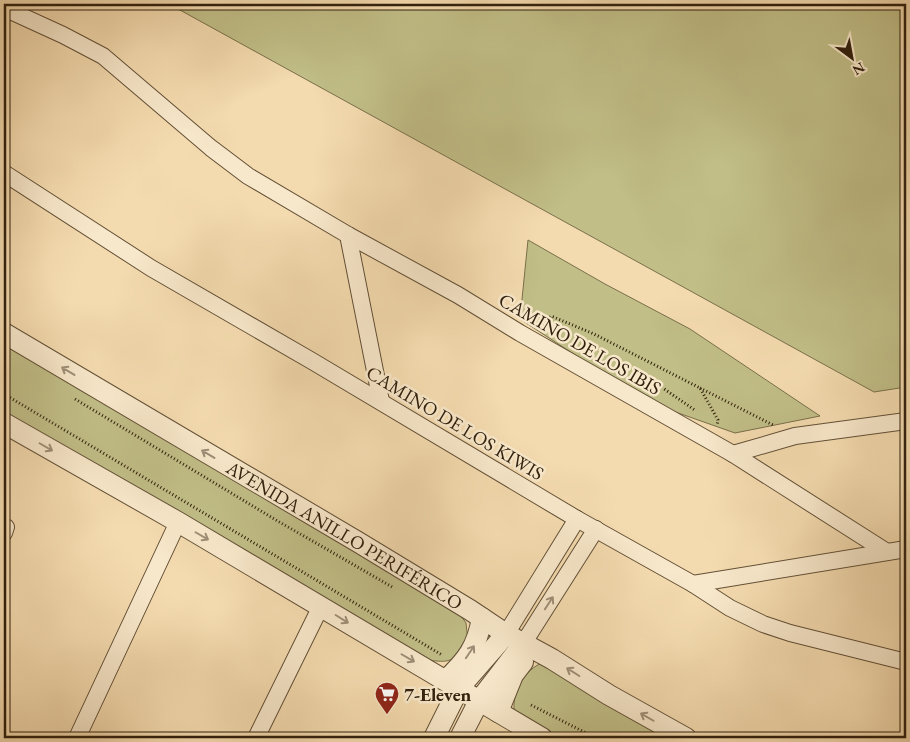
<svg xmlns="http://www.w3.org/2000/svg" width="910" height="742" font-family="'EB Garamond',serif">
	<style>
		.green { fill: #c1be87; stroke: #796f4a }
		.lines { fill: none; stroke-linecap: round; stroke-linejoin: round }
		.minor-casing { stroke: #624f36; stroke-width: 18 }
		.tertiary-casing { stroke: #624f36; stroke-width: 22 }
		.path { stroke: #31200d; stroke-width: 3; stroke-dasharray: 1 2.5; stroke-linecap: butt }
		.minor { stroke: #f8e8cb; stroke-width: 16 }
		.tertiary { stroke: #f8e8cb; stroke-width: 20 }
		.oneway { stroke: #9e8e76 }
		.labels { text-anchor: middle; dominant-baseline: central; stroke-width: 5; stroke-linejoin: round; paint-order: stroke }
		.street-label { font-size: 19px; fill: #31200d; stroke: #f8e8cb }
		.poi-label { font-size: 19px; font-weight: bold; fill: #31200d; stroke: #f8e8cb; text-anchor: start }
	</style>
	<rect width="100%" height="100%" fill="#f4dbaf"/>
	<filter id="stains"><feTurbulence type="fractalNoise" baseFrequency=".004" numOctaves="4"/><feColorMatrix values="0 0 0 0 .2 0 0 0 0 .09 0 0 0 0 .02 0 0 0 .5 -.17"/></filter>
	<radialGradient id="worn" r=".72"><stop offset=".6" stop-color="#630" stop-opacity="0"/><stop offset="1" stop-color="#630" stop-opacity=".3"/></radialGradient>
	<g class="green">
		<polygon points="169,4 906,4 906,387 874,392"/>
		<polygon points="528,240 605,284 690,329 820,416 735,433 647,402 520,319"/>
		<path d="M4,343L459,613L466,623L468,642C454,659 453,664 429,660L4,411Z"/>
		<path d="M544,662L671,738H559L526,721L514,710C513,689 524,670 544,662Z"/>
	</g>
	<g class="lines">
		<defs>
			<g id="minor">
				<polyline points="4,8 63,35 103,56 211,148 248,176 348,235 458,295 520,333 733,454 887,552"/>
				<polyline points="4,173 151,268 312,361 577,519 693,584 730,608 763,624 790,633 906,662"/>
				<polyline points="348,235 381,401"/>
				<polyline points="733,454 795,436 906,421"/>
				<polyline points="4,533 6,527"/>
				<polyline points="693,584 906,549"/>
				<polyline points="506,634 577,519"/>
				<polyline points="523,644 596,529"/>
				<polyline points="77,738 178,522"/>
				<polyline points="256,738 321,606"/>
			</g>
			<g id="tertiary">
				<path id="s1" d="M4,333L358,542L470,610L506,634L552,659L609,695L686,738"/>
				<polyline points="4,423 178,522 542,738"/>
				<path d="M446,680C467,660 477,647 482,618"/>
				<polyline points="498,712 513,675 523,662"/>
				<polyline points="434,738 459,688 506,634"/>
				<polyline points="460,738 479,701 523,644"/>
			</g>
		</defs>
		<use href="#minor" class="minor-casing"/>
		<use href="#tertiary" class="tertiary-casing"/>
		<g class="path">
			<polyline points="541,328 551,316 594,334 700,388 718,420 717,426"/>
			<polyline points="700,388 773,425"/>
			<polyline points="654,392 657,384 696,411"/>
			<polyline points="4,394 442,655"/>
			<polyline points="75,399 276,520 394,588"/>
			<polyline points="531,705 596,738"/>
		</g>
		<use href="#minor" class="minor"/>
		<use href="#tertiary" class="tertiary"/>
	</g>
	<defs><path id="oneway-shaft" d="M-6 0H5M1.5-3L5.5 0L1.5 3" fill="none" stroke-width="1.6" stroke-linecap="round" stroke-linejoin="round" transform="scale(1.25)"/></defs>
	<g class="oneway">
		<use href="#oneway-shaft" transform="translate(68 371) rotate(-149)"/>
		<use href="#oneway-shaft" transform="translate(46 447) rotate(30)"/>
		<use href="#oneway-shaft" transform="translate(208 454) rotate(-149)"/>
		<use href="#oneway-shaft" transform="translate(202 536) rotate(30)"/>
		<use href="#oneway-shaft" transform="translate(549 603) rotate(-57)"/>
		<use href="#oneway-shaft" transform="translate(342 619) rotate(32)"/>
		<use href="#oneway-shaft" transform="translate(470 652) rotate(-56)"/>
		<use href="#oneway-shaft" transform="translate(408 658) rotate(30)"/>
		<use href="#oneway-shaft" transform="translate(573 672) rotate(-148)"/>
		<use href="#oneway-shaft" transform="translate(647 717) rotate(-150)"/>
	</g>
	<defs>
		<symbol id="supermarket-pin" viewBox="-11 -11 22 30"><path d="M0 17L-7.5 6A9.5 9.5 0 1 1 7.5 6Z" fill="#8f2418" stroke="#f8e8cb"/><path d="M-6-5.5h2.5l.6 2H6L4.5 2H-2.5L-4.4-4H-6ZM-1.5 3.2a1.3 1.3 0 1 0 .1 0ZM3 3.2a1.3 1.3 0 1 0 .1 0Z" fill="#fff"/></symbol>
	</defs>
	<g fill-rule="evenodd">
		<use href="#supermarket-pin" x="373" y="680" width="28" height="38"/>
	</g>
	<g class="labels">
		<g class="street-label">
			<text transform="translate(580 344) rotate(30)">CAMINO DE LOS IBIS</text>
			<text transform="translate(455 423) rotate(31)">CAMINO DE LOS KIWIS</text>
			<text stroke="none"><textPath href="#s1" startOffset="396">AVENIDA ANILLO PERIFÉRICO</textPath></text>
		</g>
		<g class="poi-label">
			<text x="404" y="694">7-Eleven</text>
		</g>
	</g>
	<rect width="910" height="742" fill="none" stroke="#f4dbaf" stroke-width="20"/>
	<rect x="5" y="5" width="900" height="732" fill="none" stroke="#31200d" stroke-width="2.5"/>
	<rect x="10" y="10" width="890" height="722" fill="none" stroke="#31200d"/>
	<g transform="translate(852 58) rotate(148)" stroke="#f8e8cb" stroke-width="4" paint-order="stroke">
	<path d="M0-4L9 19L0 12L-9 19Z" fill="#31200d"/>
	<text y="-8" font-size="14" font-weight="bold" text-anchor="middle" fill="#31200d">N</text>
	</g>
	<rect width="100%" height="100%" filter="url(#stains)"/>
	<rect width="100%" height="100%" fill="url(#worn)"/>
</svg>
